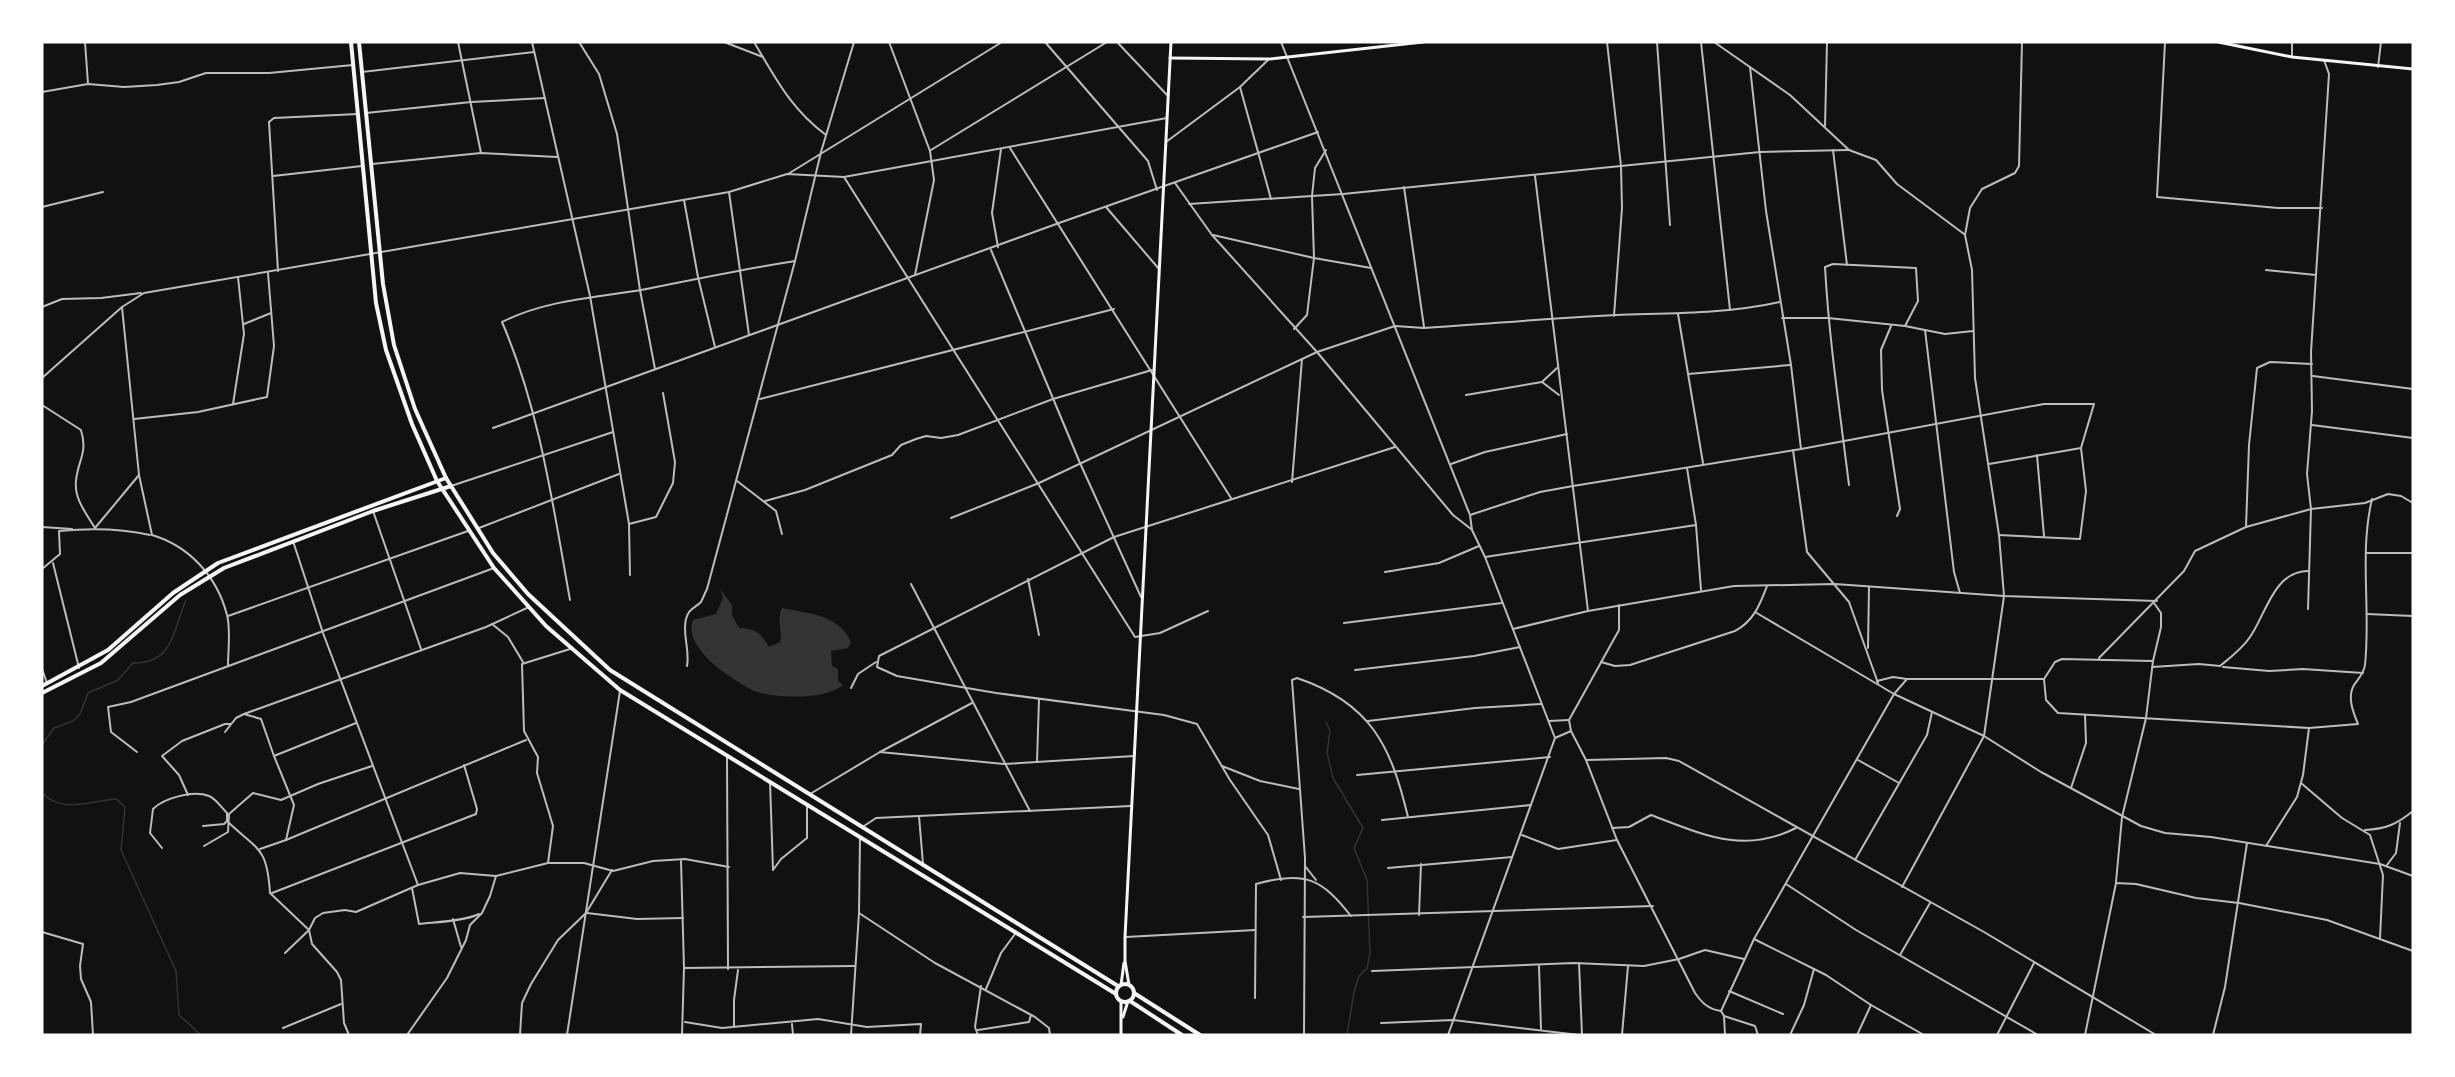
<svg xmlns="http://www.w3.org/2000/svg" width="2455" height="1077" font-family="'Work Sans',sans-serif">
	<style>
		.water { fill: #333 }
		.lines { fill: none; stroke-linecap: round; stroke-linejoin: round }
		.stream { stroke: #333; stroke-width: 1.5 }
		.minor { stroke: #bcbcbc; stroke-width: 2 }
		.secondary { stroke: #f5f5f5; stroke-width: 3 }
		.primary { stroke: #f5f5f5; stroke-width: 4 }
		.trunk { stroke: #f5f5f5; stroke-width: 4 }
	</style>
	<rect width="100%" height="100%" fill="#111"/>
	<path class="water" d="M720,589L732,605V615L739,628C756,629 760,632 769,647L780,642C783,630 776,620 782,608C808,613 840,615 851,642L848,648L831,651L832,666L838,669V681L843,685C828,700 771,699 752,690C731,679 682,648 693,620L716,614L723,598Z"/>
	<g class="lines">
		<g class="stream">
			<polyline points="1326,722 1330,731 1327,753 1333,778 1363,828 1354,848 1367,880 1370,954 1367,968 1359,976 1354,992 1347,1035"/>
			<path d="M42,745L54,728L73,721L80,714L88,693L118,680L133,663C173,664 173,631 186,600"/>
			<path d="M42,793C63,814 90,801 116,799L125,807L121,850L176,971L179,1015L201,1035"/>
		</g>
		<g class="minor">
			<polyline points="85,42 88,84"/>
			<polyline points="458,42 481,153"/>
			<polyline points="532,42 590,296 629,524 630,575"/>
			<polyline points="579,42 599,74 617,134 640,290 655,369"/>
			<polyline points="724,42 763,57"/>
			<path d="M754,42C776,79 791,109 826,135"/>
			<polyline points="889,42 930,151 934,180 915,275"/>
			<polyline points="1045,42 1148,161 1157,190"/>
			<polyline points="1117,42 1168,96"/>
			<polyline points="1281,42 1470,515 1472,530 1485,557 1555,738 1448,1035"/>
			<polyline points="1607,42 1621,166 1622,208 1614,316"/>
			<polyline points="1657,42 1670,225"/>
			<polyline points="1701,42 1730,310"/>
			<polyline points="1714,42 1790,95 1849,150 1876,160 1897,184 1964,234"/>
			<polyline points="2165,42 2157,197 2278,208 2322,208"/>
			<polyline points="2292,57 2292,42"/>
			<polyline points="1750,67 1766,211 1791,365 1801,449"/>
			<polyline points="2378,67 2381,42"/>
			<polyline points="362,72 534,52"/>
			<polyline points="1240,87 1271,199"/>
			<polyline points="42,92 88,84 124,87 157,85 179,82 206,73 269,73 353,65"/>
			<polyline points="366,113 471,102 545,98"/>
			<polyline points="1825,126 1827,42"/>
			<polyline points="1166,142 1240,87 1269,59"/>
			<polyline points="1010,148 1231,498"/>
			<polyline points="931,150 1107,42"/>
			<polyline points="1833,150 1847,265"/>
			<polyline points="372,164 481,153 557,157"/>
			<polyline points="788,174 1002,42"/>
			<polyline points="273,176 362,166"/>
			<polyline points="1535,176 1588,611"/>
			<polyline points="844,177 1135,637 1160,633 1208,611"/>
			<polyline points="1175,183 1212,235 1317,352 1453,515 1471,529"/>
			<polyline points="1404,187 1424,327"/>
			<polyline points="729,192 749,335"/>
			<polyline points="684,200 698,277 715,347"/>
			<polyline points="1189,204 1343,194 1760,152 1849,150"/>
			<polyline points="42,207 103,192"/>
			<polyline points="1106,207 1159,269"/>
			<polyline points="1213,235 1314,258 1371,268"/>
			<polyline points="998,247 992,213 1001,149"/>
			<polyline points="991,250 1080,463 1141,597"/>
			<polyline points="2266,270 2316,275"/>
			<polyline points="278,271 269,122 274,118 358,114"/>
			<polyline points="42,307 62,299 101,298 141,293"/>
			<path d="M122,307L139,475L152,535C189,546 217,576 227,615C231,630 228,650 228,666"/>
			<polyline points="1678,314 1703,463"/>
			<polyline points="1782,318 1828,318 1905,326 1945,334 1973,331"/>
			<polyline points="244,324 271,313"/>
			<polyline points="1891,326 1881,350 1882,390 1900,509 1897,516"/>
			<polyline points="1294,329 1307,315 1314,258 1312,196 1315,168 1326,150"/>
			<polyline points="1925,330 1954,572 1960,593"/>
			<polyline points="1688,374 1790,365"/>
			<polyline points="2313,376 2413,389"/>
			<polyline points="42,378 122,307 144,293 729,192 787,174 844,177 1167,118"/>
			<polyline points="1542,382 1559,395"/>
			<polyline points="1466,395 1542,382 1557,368"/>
			<polyline points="760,399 1114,309"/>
			<polyline points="233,404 244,334 238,277"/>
			<path d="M42,405L81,430C88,454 78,459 76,481C74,499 86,513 95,528"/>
			<polyline points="134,419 198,412 267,397 274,346 268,273"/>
			<polyline points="2312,425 2413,438"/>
			<polyline points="493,428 1059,223 1318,132"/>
			<polyline points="1793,450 1807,552 1849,602 1878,683"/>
			<polyline points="2037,455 2044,536"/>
			<polyline points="1451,464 1485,452 1567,434"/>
			<polyline points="1989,464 2081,448"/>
			<polyline points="1687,468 1696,525 1701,590"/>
			<polyline points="737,481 776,511 782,534"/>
			<polyline points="1292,482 1302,359"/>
			<path d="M1849,485C1840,412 1829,340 1825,267L1833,264L1916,268L1918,301L1905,326"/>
			<polyline points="451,486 613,432"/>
			<polyline points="765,501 805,490 892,455 901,445 916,439 926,436 941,438 958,435 1053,399 1152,370"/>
			<polyline points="373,511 421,649"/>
			<polyline points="1470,515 1540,492 1573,486 1801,449 2044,404 2094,404 2081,448 2086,491 2080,539 1999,535"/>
			<path d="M951,518L1039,483L1317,352L1395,326L1424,328C1488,324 1552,318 1616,315C1672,313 1726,314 1780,302"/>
			<polyline points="629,524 656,517 673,483 675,462 663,393"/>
			<polyline points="42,527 72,529"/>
			<polyline points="2246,527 2249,445 2257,368 2270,362 2312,364"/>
			<polyline points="95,528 139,475"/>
			<polyline points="479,528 619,474"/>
			<polyline points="293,541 323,633 418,885"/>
			<polyline points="2366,553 2413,553"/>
			<polyline points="1485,557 1696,525"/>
			<polyline points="53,563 79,668"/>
			<path d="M42,569L60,554L59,531C91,528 119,528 150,535"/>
			<polyline points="1385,572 1439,563 1479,546"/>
			<polyline points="1028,579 1039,635"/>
			<polyline points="911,584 1030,811"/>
			<path d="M570,600C553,506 540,410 502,322C546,300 593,298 641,290C692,280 743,269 795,261"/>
			<path d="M1619,605V630L1569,720L1571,731L1586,760L1617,840L1695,993C1702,1003 1708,1009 1721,1011L1724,1016L1725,1035"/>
			<polyline points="2308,609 2311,509 2307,474 2312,411 2311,352 2329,74 2324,60"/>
			<polyline points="1755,612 1894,694 1984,736 2041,772 2141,826 2165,833 2211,837 2380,864 2413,876"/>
			<polyline points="2367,614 2413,616"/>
			<polyline points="228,616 468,531"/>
			<polyline points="1344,623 1502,603"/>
			<polyline points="492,624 508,637 523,662"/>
			<polyline points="1513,629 1588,611 1734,586 1835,584 2004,596 2157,601"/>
			<polyline points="1868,648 1869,587"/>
			<polyline points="2099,658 2184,571 2195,551 2246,527 2311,509 2365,503 2388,494 2401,496 2413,503"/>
			<path d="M1601,662L1615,666L1630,665L1735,631C1754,621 1760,604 1767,586"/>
			<path d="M687,666C690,649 682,634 686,619C688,609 695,608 701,602C703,598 705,593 707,589L795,261L821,152L854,42"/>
			<path d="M2152,667L2199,664L2220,666C2231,657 2242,649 2250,637C2266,614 2274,571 2308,571"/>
			<polyline points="2223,667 2269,671 2303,669 2363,673"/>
			<polyline points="42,669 47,683"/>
			<polyline points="1355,670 1474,656 1520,647"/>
			<polyline points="2044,679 2046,700 2058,713 2309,728"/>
			<polyline points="1877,681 1893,677 1907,679"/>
			<polyline points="851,688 858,674 876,662"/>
			<polyline points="244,714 261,719 274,756"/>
			<polyline points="1368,721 1475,708 1541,704"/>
			<polyline points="1549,721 1569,720"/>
			<polyline points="225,732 236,718 244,714 486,627 529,607"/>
			<polyline points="1555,738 1571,731"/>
			<polyline points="137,752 111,732 108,707 131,702 494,568"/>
			<polyline points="880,752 1004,764 1134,756"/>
			<polyline points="727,758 728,969"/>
			<polyline points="1586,760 1666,758 1679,761 1984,932 2156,1035"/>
			<polyline points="1858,760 1899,783"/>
			<polyline points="1037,762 1039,699"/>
			<polyline points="1222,766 1260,781 1299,789"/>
			<polyline points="1357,775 1550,757"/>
			<polyline points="770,782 773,870"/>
			<polyline points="2301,783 2342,818 2370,835 2383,875 2380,938"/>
			<polyline points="2071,788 2086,743 2085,715"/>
			<polyline points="810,794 880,752 972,703"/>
			<polyline points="188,795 179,775 162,756 182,741 225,724 230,724"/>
			<polyline points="919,816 923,864"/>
			<polyline points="1382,820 1531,805"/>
			<polyline points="203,826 224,824 227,821"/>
			<polyline points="864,826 876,818 1131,806"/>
			<path d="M1612,828L1629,827L1651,815C1702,834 1743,855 1796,828"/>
			<path d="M2365,830C2386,829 2397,824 2413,811"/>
			<polyline points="1522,835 1558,849 1617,840"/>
			<polyline points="286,840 526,740"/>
			<polyline points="204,846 228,832 229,814 253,793 281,800 318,784 372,766"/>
			<path d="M2266,846L2297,797L2303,775L2309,728L2358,724C2353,712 2347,697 2354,685C2359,678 2364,673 2365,665C2371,610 2359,554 2372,499"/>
			<path d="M162,848L150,833L153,809C164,798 193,790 209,796C215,798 222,808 227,813V821C258,851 267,846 270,893L309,930L312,944L337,972L341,980L344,1023L349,1035"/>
			<polyline points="260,849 286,840 294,805 274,756 356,723"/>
			<polyline points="1855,860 1927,735 1932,712"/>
			<polyline points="681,861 684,968 682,1035"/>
			<polyline points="549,863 584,863 613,871 653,861 685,859 729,867"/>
			<polyline points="2387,865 2396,853 2400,823"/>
			<polyline points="1305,866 1316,880"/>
			<polyline points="1388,868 1512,857"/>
			<polyline points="773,870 781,859 807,838 807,804"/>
			<polyline points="1281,880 1268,835 1230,780 1197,724 1164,715 996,693 897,676 877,667 879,656 1114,537 1395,447"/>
			<polyline points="2116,882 2122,817 2146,718 2153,661 2161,627 2161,613 2154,603"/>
			<polyline points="1786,884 1856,930 2038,1035"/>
			<polyline points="1902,887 1984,736 2004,596 1999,535 1975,378 1972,270 1965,235 1970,208 1982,189 2015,173 2019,166 2022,42"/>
			<path d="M412,888L419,924C437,922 465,921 479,914"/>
			<polyline points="272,893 476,814 477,809 464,765"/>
			<polyline points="587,913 637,919 683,918"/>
			<polyline points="859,913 935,963 1035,1017 1049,1028 1050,1035"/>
			<polyline points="1419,915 1421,864"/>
			<polyline points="1303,917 1653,906"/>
			<polyline points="453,919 461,947"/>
			<polyline points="42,932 83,944 80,966 81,979 91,1002 93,1035"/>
			<polyline points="1126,937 1255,930"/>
			<polyline points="1754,939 1826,975 1871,1005 1924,1035"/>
			<polyline points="285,953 309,930 315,918 323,913 345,910 356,912 418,885 460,873 496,876"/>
			<polyline points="1900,955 1930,903"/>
			<polyline points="1579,963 1582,1035"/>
			<polyline points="1539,966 1541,1029"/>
			<polyline points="684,968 855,966"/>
			<polyline points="1372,971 1574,963 1644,966 1679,959 1705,950 1744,959"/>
			<polyline points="986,989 1001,953 1015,934"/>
			<polyline points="1729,991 1783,1014"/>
			<path d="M1255,998L1256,884C1305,870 1322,879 1351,916"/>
			<polyline points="1721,1011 1754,939 1894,694 1907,679 2044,679 2055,662 2062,659 2153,661"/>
			<polyline points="1724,1016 1755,1026 1758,1035"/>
			<polyline points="685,1022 722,1028 818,1019 867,1027 921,1024 920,1035"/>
			<polyline points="1381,1023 1453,1020 1579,1035"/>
			<polyline points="792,1024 793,1035"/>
			<polyline points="734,1026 734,1000 738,970"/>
			<polyline points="42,1028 42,1035"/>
			<polyline points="283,1028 341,1004"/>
			<polyline points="978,1030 1029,1022 1031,1015"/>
			<polyline points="407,1035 447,978 466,940 470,925 482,913 490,896 496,876 548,863 553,826 537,773 538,757 524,731 522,664 570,649"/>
			<polyline points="520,1035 522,1003 531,984 558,940 586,913 612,870"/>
			<polyline points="567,1035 620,691"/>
			<polyline points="851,1035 859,913 860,838"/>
			<polyline points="978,1035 975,1027 981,986"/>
			<path d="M1304,1035L1305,858L1292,680L1297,678C1371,703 1391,746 1408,817"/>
			<polyline points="1622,1035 1628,966"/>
			<polyline points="1790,1035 1804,1005 1814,969"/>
			<polyline points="1857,1035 1871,1005"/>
			<polyline points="1997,1035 2034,963"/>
			<polyline points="2085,1035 2116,883 2136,884 2196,898 2239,903 2327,920 2413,951"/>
			<polyline points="2213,1035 2225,987 2247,843"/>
		</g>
		<g class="secondary">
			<polyline points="2218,42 2292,57 2413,69"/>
			<polyline points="1170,58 1269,59 1423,42"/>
			<polyline points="1121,985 1124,963"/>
			<polyline points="1129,985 1125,961 1125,937 1171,42"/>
			<polyline points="1123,1017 1128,1001"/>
			<polyline points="1121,1035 1121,1001"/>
		</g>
		<g class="primary">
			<polyline points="42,686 108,650 173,593 218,563 446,478"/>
			<polyline points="42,693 101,663 180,595 224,568 373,511 451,486"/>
		</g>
		<g class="trunk">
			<polyline points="351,42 376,303 386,350 412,424 437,481 494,568 546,626 620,690 1116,994"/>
			<polyline points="359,42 383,284 394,345 415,409 446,478 493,553 528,594 610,670 1118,986"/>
			<circle cx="1125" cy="993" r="9"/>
			<polyline points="1134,993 1200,1035"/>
			<polyline points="1130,1001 1182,1035"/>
		</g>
	</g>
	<rect width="2455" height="1077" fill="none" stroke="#ffffff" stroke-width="87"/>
</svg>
